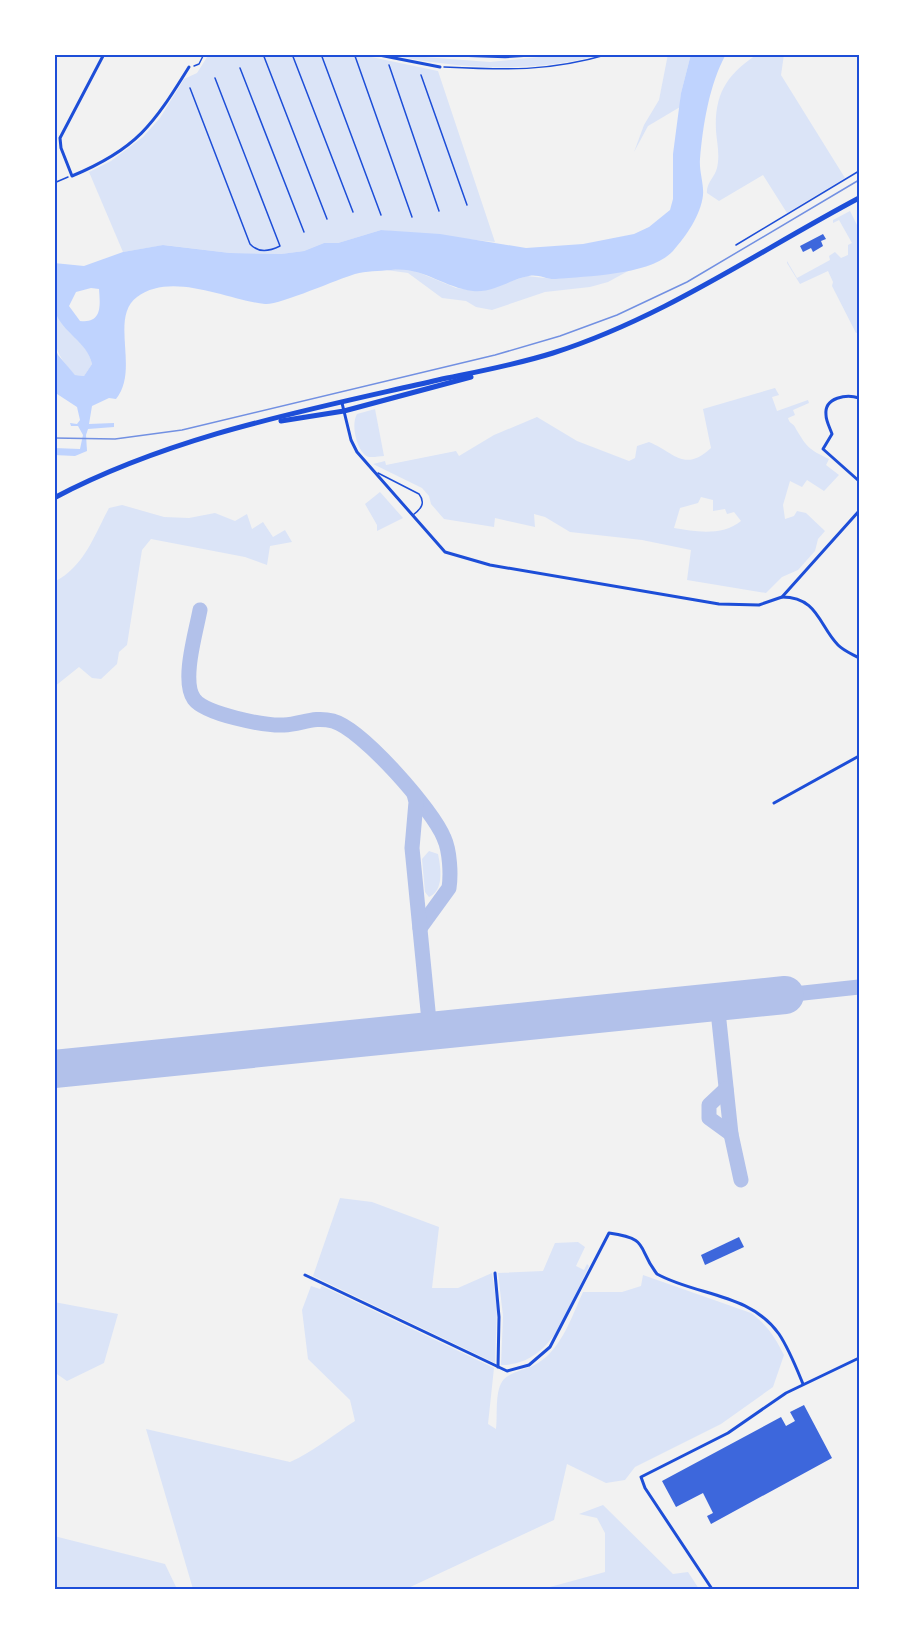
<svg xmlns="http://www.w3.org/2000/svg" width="913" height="1643" font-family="Barlow,sans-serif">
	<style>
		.green { fill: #dbe4f7; fill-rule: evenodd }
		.water { fill: #bfd3fe; fill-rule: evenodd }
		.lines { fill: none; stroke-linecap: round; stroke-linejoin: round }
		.taxiway { stroke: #b2c1ea; stroke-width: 15 }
		.runway { stroke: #b2c1ea; stroke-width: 38 }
		.building { fill: #3d67dc }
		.path { stroke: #1d4ed8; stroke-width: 1.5 }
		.service { stroke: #1d4ed8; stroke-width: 1.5 }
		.minor { stroke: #1d4ed8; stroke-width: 3 }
		.secondary { stroke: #1d4ed8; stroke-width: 4.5 }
		.primary { stroke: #1d4ed8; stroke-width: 5 }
		.rail { stroke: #7290e2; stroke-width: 1.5 }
		.neatline { fill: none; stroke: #1d4ed8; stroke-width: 2 }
	</style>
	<rect width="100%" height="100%" fill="#f2f2f2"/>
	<g class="green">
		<polygon points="209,54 357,54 438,71 495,242 381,230 338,243 324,243 304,251 281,254 230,253 164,245 123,252 89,172 111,161 143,137 160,118 184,79 197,73"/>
		<path d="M385,54L490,62L568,54H604C531,74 459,69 385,54Z"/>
		<polygon points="668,54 691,54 681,93 680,107 648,126 634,152 644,125 659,100"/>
		<path d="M758,54H784L781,75L845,178L787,213L763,175L719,201L707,193C706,183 715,177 717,168C720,155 717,143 716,131C714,93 728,73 758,54Z"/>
		<polygon points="850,211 859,229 859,332 856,333 832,286 833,282 828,271 800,284 787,263 787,261 797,278 830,260 829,256 835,252 841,258 848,255 848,245 852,243 839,220 833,223 833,220"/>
		<polygon points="408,268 456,288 481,291 527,276 554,279 630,270 608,282 590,287 545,292 492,310 476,307 466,301 442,298 408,273 386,270"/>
		<path d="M54,309C64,330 87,341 92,364L84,376L75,375C52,351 54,341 54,309Z"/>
		<path d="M775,388L779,395L772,397L777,411L808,400L809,403L793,410L795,415L788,418C790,425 793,422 796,429C807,447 808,449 829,459L826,465L839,475L824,491L807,480L802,487L790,481L783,505L785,519L794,516L797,511L806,513L825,531L818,539L815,551L798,570L782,577L766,593L687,580L691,550L642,540L570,532L545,517L534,514L535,527L495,518L494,527L444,519L431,504L429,496L422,488L373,464L385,461L386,465L456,451L459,456L494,435L537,417L577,441L629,461L635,458L637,446L649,442C674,452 684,473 711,448L703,409ZM701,497L713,500V511L725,509L727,514L734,512L741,521C723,536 696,532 674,528L680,508L698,503Z"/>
		<path d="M375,409L384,456C378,456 369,459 365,455C356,447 351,424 357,414Z"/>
		<polygon points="380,492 403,518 377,531 377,525 365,504"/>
		<path d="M122,505L164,517L189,518L215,513L235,521L247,514L252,529L263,522L273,537L285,530L292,542L270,546L267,565L245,557L151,539L142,550L127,645L119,652L117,664L101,679L92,678L79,667L54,687V582C84,567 94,536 109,508Z"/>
		<path d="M429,851L438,854C441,869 444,890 429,897L425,892L422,859Z"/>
		<polygon points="340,1198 372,1202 439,1227 432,1288 458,1288 492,1273 497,1306 495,1363 313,1276"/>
		<path d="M578,1242L585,1247L576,1266L584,1270L587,1264L589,1266C569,1306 554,1365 501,1365L503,1316L498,1273L543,1271L555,1243Z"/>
		<path d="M643,1275L751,1313C767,1325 775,1337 784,1355L773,1387L721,1424L635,1467L625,1480L606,1483L567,1464L554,1520L406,1589H193L146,1429L290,1462C313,1452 333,1435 355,1421L350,1400L308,1359L302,1310L311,1286L320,1289L322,1286L494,1368L488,1424L496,1429C498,1416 494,1390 504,1379C512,1371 529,1369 538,1363C562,1348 572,1316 583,1292H622L641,1286Z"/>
		<polygon points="54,1302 118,1314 104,1363 67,1381 54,1372"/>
		<polygon points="603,1505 673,1574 688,1572 699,1589 550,1589 550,1587 605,1572 605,1533 597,1518 579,1514"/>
		<polygon points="54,1536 165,1564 177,1589 54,1589"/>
	</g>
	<path class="water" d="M691,54H726C709,85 703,125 700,159C699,171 704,184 703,195C701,215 686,236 673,251C651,275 588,276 556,279C547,280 539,274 529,276C510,279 494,293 473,291C442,287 422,266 391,270C379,271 366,271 355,274C338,279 277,306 265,304C227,300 172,271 137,297C109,318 140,370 116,399L109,398L92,406L89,424L114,423V427L88,429L86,435L87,451L75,456L54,455V448L80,449L83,435L78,426H71L70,423L77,424L80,420L77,407L54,392V346L58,355L75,375L84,376L92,364C87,341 62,333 55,311C51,297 54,277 54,263L84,266L123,252L163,245L230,253L281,254L304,251L324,243H338L381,230L440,234L526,248L583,244L634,234L649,227L670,210L673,199V154L681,93ZM91,288L99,289C100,304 103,324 80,321L69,306L76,292Z"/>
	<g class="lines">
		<g class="taxiway">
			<path d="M200,610C196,632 181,681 194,699C205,714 264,726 284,725C302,724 314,716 333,721C362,729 433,810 444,838C450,851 451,875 449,888L420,928"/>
			<polyline points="414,794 416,802 412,848 430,1031"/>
			<polyline points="785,995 859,987"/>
			<polyline points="717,1002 731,1134 741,1180"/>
			<polyline points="726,1089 709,1105 709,1118 731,1134"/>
		</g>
		<polyline class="runway" points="54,1069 785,995"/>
	</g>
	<g class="building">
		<polygon points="823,234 826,239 821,241 823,246 813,252 811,248 803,252 800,246"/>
		<polygon points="739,1237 744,1247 705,1265 701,1255"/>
		<polygon points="804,1405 832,1458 711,1524 707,1516 713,1513 703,1493 676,1507 662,1481 781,1417 786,1426 795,1421 790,1412"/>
	</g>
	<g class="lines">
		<g class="path">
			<polyline points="263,54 327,219"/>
			<polyline points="292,54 353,212"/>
			<polyline points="321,54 381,215"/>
			<polyline points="355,56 412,217"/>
			<polyline points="389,65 439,211"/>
			<polyline points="194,66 199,64 204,54"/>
			<path d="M444,67C506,70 548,72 609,54"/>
			<polyline points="240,68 304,232"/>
			<polyline points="421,75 467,205"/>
			<path d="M190,88L250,244C258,253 270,251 280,246L215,78"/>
			<polyline points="54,183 68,177"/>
		</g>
		<g class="service">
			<polyline points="736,245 859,171"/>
			<path d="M378,473L419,494C426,503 421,509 413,515"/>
		</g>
		<g class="minor">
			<path d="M104,54L60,138L61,148L72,176C137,149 153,125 189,67"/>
			<polyline points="374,54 440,67"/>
			<path d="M859,398C847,394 824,397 826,415C826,421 830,428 832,434L823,449L859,481"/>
			<polyline points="342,403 351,440 357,452 445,552 490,565 719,604 759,605 782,597 859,511"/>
			<path d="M782,597C818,597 819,626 838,645C844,651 852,654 859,658"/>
			<polyline points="774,803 859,756"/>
			<polyline points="495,1273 499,1317 498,1367"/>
			<path d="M305,1275L507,1371L529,1365L550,1347L609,1233C651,1239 636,1247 657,1274C697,1296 750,1293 779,1334C789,1349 796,1367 803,1384"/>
			<polyline points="712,1589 645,1488 641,1477 728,1433 786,1393 859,1358"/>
		</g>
		<polyline class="secondary" points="447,54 505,56 535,54"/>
		<g class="primary">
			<polyline points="281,421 344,411 471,377"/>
			<path d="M54,498C173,435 308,410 438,380C476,372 515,365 553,353C663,318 757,252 859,198"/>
		</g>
		<polyline class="rail" points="54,438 115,439 182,430 495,355 560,336 617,315 687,282 859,180"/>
	</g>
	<rect width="913" height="1643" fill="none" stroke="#ffffff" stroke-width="111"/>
	<rect x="56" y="56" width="802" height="1532" class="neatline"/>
</svg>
